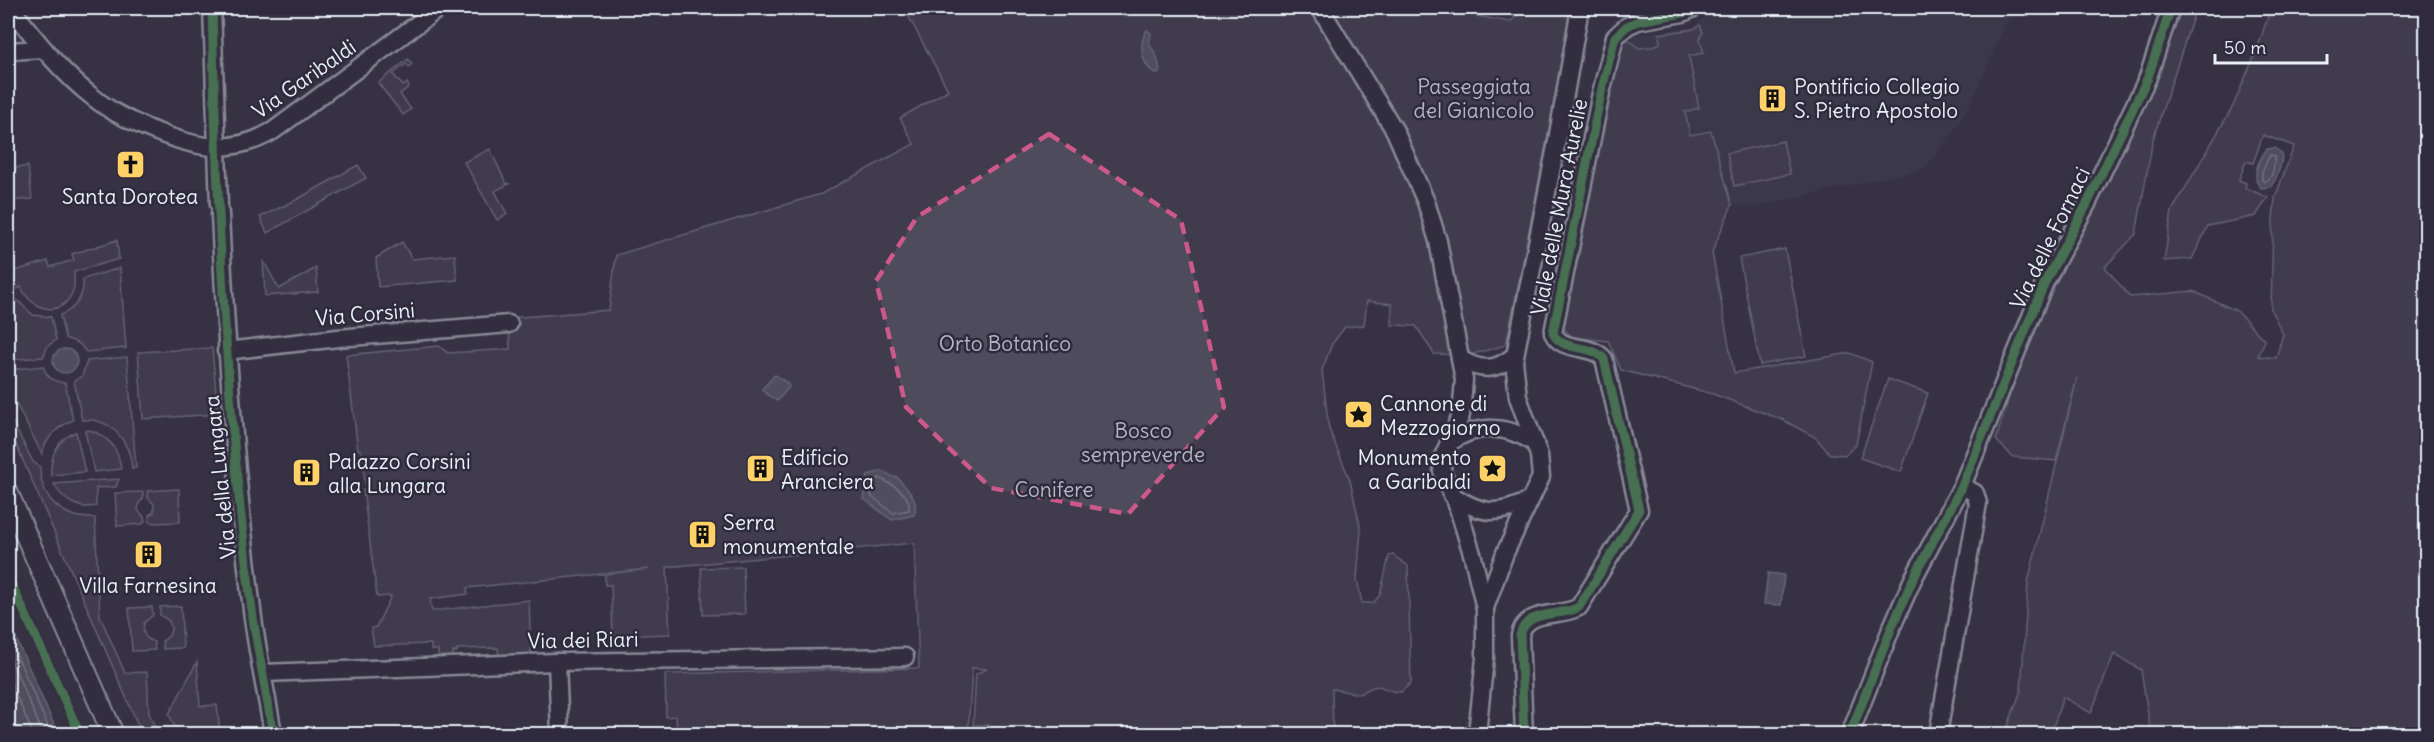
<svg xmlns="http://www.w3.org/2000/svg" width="2434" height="742" font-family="Delius,sans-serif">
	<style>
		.built { fill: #433f51 }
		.green { fill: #4d4b5c; stroke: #9a9eaa; stroke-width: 1.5 }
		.water { fill: #70717f; stroke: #a0a4af; stroke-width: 1.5 }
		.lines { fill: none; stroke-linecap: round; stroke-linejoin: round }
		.shore { stroke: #b8bec8; stroke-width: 1.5 }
		.minor-casing { stroke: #e8f1f8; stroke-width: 21 }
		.major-casing { stroke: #e8f1f8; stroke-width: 24 }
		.minor { stroke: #2f2a3d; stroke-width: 16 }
		.major { stroke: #2f2a3d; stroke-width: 20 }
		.cycleway-casing { stroke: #2f2a3d; stroke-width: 13 }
		.cycleway { stroke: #5cba63; stroke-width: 9 }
		.marked { fill: none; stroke: #cd598a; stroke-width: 4.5; stroke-dasharray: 12 8; stroke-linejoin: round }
		.labels { text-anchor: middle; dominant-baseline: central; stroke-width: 5; stroke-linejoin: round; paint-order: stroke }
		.street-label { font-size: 21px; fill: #e8f1f8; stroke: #2f2a3d }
		.park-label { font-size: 21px; fill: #b2b7c1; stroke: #2f2a3d }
		.poi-label { font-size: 21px; fill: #e8f1f8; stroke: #2f2a3d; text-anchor: start }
	</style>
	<rect width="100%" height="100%" fill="#363244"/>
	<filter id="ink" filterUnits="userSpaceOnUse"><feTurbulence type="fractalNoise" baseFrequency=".0167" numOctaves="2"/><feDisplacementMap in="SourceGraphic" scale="12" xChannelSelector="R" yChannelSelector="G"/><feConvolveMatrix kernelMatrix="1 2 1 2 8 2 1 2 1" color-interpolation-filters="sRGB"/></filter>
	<g filter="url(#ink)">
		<polygon class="built" points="1717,8 2013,8 1970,105 1951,135 1924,169 1754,207 1732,205 1611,73 1623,40 1634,35 1693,27"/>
		<g class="green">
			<path d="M904,8H1432L1510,22L1524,8H1574L1506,345L1470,355L1434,354L1416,326L1392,325V304L1367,301L1364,325L1345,327L1332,344L1322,370L1329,429L1350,480L1361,530L1357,579L1362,603H1373L1380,595L1389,556L1393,555L1408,566L1411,683L1401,692C1379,692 1384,678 1360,694L1332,689L1333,734H989V725H973L976,674L987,669L972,668L968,734H677L676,716L666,717L665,674L919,668L914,543L667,567L670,634L613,636L611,585H605V574L649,569L467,588L468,594L430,599L432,611L529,600L531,658L499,659L498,648L457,649V652H453V660H438V650H431V644L374,646L371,628L376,627L391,596L377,597L363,490L366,489L361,450H358L346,355L439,346L448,353L510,349L509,318L609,310L616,255L821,194L914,144L900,118L948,90Z"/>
			<polygon points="2176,8 2196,8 2153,139 2136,234 2105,267 2130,297 2193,291 2237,311 2265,341 2258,356 2276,358 2283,334 2271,310 2273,218 2275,198 2294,146 2263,135 2253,163 2246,161 2239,180 2246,183 2245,188 2268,197 2256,216 2208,226 2192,259 2164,261 2172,211 2233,106 2256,52 2271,8 2426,8 2426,716 2417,734 2151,734 2141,670 2114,654 2091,713 2063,697 2051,734 2005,734 2021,690 2028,582 2077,378 2056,461 2013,457 1996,440 2027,337"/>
			<polygon points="1700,25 1703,32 1700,39 1704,53 1689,56 1699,108 1685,112 1690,135 1711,131 1732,205 1712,252 1734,373 1850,353 1872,362 1856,445 1845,455 1830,454 1815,437 1783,420 1713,394 1621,370 1608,341 1572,337 1562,327 1608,91 1623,41 1629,40 1639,48 1652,47 1660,43 1659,34 1694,29"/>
			<polygon points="408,59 412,64 409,67 406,64 393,74 403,86 407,83 409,87 400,94 411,109 403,115 378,83"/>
			<polygon points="1783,141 1790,174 1734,186 1727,153"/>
			<polygon points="490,149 506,183 509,184 495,191 507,214 497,220 464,162"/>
			<polygon points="358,165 366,178 267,233 260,217 296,200"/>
			<polygon points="28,166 32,199 9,201 8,169"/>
			<path d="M117,240L119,259L74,272C74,278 75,285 73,291C62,320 31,310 21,287L8,293V273L48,261L50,267L74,260L72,254Z"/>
			<polygon points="402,242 412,259 455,255 457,280 378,287 376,258"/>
			<polygon points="1785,249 1806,356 1760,365 1739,258"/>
			<polygon points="263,260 279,289 316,268 318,292 265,296"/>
			<path d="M120,268L126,348L86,352L80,344L65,338L60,315C75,310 85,295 83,279Z"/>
			<polygon points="17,300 33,315 51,317 56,340 48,346 43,357 8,360 8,305"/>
			<polygon points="212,348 218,414 143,419 138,352"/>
			<path d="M127,357L136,468L132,469C130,441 112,418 82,420L74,381L82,376L87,361Z"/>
			<path d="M43,366C47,377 53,382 65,383L73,420C57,427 46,437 42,454L8,388V370Z"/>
			<polygon points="1888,379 1928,393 1901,472 1860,458"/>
			<path d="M8,413L33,462L40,467C41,499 62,519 95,518L100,616L125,673L147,672L149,713L158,734H142L8,426Z"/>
			<path d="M89,430C109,436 119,449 121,469L94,472L85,431Z"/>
			<path d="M76,432L85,472L51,475C50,456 57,439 76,432Z"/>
			<path d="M119,479L116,487L96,488V506C78,510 62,500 54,484Z"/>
			<polygon points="179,489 180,522 153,523 149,521 149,515 154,512 154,504 148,498 147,491"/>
			<polygon points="143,492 143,499 139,503 138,510 144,517 145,521 142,524 117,526 115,493"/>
			<polygon points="743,567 745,614 703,615 701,568"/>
			<path d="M181,606L183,648L163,649L162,641C170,637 173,630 169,621L160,615V607Z"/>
			<path d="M152,607L153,615L144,623C142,632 145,639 154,642L155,650L132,651L129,608Z"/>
			<polygon points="197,662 200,706 217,705 220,734 178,734 169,714"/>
		</g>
		<g class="water">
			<path d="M1147,30L1151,33L1149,44L1156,54L1160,69L1158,74C1141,68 1138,43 1147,30Z"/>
			<path d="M2275,148L2282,154C2282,167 2277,177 2271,187L2261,188C2250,177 2259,159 2267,149Z"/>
			<circle cx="65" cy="361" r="12"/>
			<polygon points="775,375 787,383 789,387 777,401 765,393 762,389"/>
			<path d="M882,471L895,478L897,477C907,490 920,499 914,515L892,520L864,499L868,475Z"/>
			<polygon points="1768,573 1784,575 1781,605 1764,604"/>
			<polygon points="8,620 58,734 8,734"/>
		</g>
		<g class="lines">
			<g class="shore">
				<path d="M2270,155L2275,156C2274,166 2274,178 2264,182L2262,180V172Z"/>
				<path d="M879,478C891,484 912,493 909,510L893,513L871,496L873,481Z"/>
				<polyline points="8,635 51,734"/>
				<polyline points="8,653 43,734"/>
				<polyline points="8,676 33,734"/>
			</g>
			<defs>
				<g id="minor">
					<path d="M11,8C36,40 61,73 94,98C119,119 183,146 216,147C235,147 256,141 273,131L439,8"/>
					<polyline points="212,8 219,205"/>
					<polyline points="1320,8 1395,131 1426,202 1438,241 1464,380 1461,415 1443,457 1442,471 1456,502 1473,557 1485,609 1485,658 1477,734"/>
					<polyline points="8,51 44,49"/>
					<path d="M220,213C226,348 236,483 253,618C258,657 267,696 273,734"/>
					<polyline points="226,351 338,338 509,324"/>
					<path d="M1462,360C1483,372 1496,370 1514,356"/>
					<path d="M1450,442C1479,423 1506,425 1535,443"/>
					<path d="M1452,495C1481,515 1499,516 1530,500"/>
					<polyline points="1485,608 1505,553 1541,477 1539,455 1518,397 1514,361 1556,146 1580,8"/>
					<polyline points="557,662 560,734"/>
					<polyline points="263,673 557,662 905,657"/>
					<path d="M1524,734L1520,636C1525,608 1560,618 1579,607L1639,510L1604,359C1592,343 1562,353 1553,333L1601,93L1615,37L1627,26L1638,21L1683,13L1694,8"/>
					<polyline points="1850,734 1891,629 1913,579 1962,486 2045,282 2087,204 2148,77 2171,8"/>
					<polyline points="1938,734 1978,503 1975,493 1962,486"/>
				</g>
				<polyline id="major" points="8,494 113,734"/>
			</defs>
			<use href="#minor" class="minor-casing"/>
			<use href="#major" class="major-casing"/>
			<use href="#minor" class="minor"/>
			<use href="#major" class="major"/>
			<defs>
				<g id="cycleway">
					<path d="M212,8C217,211 226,416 253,618C259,657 267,696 273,734"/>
					<polyline points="8,576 80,734"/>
					<path d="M1524,734L1520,636C1525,608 1560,618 1579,607L1639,510L1604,359C1592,343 1562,353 1553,333L1601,93L1615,37L1627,26L1638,21L1683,13L1694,8"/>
					<polyline points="1850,734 1891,629 1913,579 1962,486 2045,282 2087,204 2148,77 2171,8"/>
				</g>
			</defs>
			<use href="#cycleway" class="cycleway-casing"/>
			<use href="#cycleway" class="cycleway"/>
		</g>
	</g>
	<path d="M0 0H2434V742H0ZM1049,134L1181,220L1224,407L1128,514L991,488L906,407L876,281L917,217Z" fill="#363244" fill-opacity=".55" fill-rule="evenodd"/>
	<path class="marked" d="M1049,134L1181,220L1224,407L1128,514L991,488L906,407L876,281L917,217Z"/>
	<defs>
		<symbol id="building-square" viewBox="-11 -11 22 22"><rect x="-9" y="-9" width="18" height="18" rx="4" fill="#ffd166" stroke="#2f2a3d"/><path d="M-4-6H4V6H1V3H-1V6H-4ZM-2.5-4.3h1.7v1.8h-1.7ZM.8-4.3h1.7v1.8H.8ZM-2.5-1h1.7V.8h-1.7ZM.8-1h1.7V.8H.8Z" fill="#111"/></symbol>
		<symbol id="church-square" viewBox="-11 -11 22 22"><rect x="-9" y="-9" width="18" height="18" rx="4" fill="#ffd166" stroke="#2f2a3d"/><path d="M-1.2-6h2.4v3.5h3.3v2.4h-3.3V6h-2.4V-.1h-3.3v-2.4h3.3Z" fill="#111"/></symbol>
		<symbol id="sight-square" viewBox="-11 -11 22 22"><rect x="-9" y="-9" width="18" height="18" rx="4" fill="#ffd166" stroke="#2f2a3d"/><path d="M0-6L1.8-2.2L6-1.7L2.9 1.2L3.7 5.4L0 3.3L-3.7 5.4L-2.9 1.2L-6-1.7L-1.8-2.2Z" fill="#111"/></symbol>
	</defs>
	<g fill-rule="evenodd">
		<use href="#building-square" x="1756" y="82" width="33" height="33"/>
		<use href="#church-square" x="114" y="148" width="33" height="33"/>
		<use href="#sight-square" x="1342" y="398" width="33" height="33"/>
		<use href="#building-square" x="744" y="452" width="33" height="33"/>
		<use href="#sight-square" x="1476" y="452" width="33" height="33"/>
		<use href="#building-square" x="290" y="456" width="33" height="33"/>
		<use href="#building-square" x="686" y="518" width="33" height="33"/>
		<use href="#building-square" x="132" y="538" width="33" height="33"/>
	</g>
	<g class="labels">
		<g class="street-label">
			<text transform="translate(304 79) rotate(-35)">Via Garibaldi</text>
			<text transform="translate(1559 207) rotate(-79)">Viale delle Mura Aurelie</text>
			<text transform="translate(2050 238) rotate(-64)">Via delle Fornaci</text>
			<text transform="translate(365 314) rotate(-5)">Via Corsini</text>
			<text transform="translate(220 477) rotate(-96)">Via della Lungara</text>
			<text transform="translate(583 640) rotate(-1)">Via dei Riari</text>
		</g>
		<g class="park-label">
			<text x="1474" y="86">Passeggiata<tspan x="1474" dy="24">del Gianicolo</tspan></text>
			<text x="1005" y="343">Orto Botanico</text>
			<text x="1143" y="430">Bosco<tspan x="1143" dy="24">sempreverde</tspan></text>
			<text x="1054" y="489">Conifere</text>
		</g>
		<g class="poi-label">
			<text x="1794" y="86">Pontificio Collegio<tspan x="1794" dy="24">S. Pietro Apostolo</tspan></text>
			<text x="130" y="196" text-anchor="middle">Santa Dorotea</text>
			<text x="1380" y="403">Cannone di<tspan x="1380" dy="24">Mezzogiorno</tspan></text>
			<text x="781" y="457">Edificio<tspan x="781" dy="24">Aranciera</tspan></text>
			<text x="1471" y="457" text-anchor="end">Monumento<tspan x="1471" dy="24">a Garibaldi</tspan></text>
			<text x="328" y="461">Palazzo Corsini<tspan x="328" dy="24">alla Lungara</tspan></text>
			<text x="723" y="522">Serra<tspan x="723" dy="24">monumentale</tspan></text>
			<text x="148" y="585" text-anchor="middle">Villa Farnesina</text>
		</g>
	</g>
	<rect width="2434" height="742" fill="none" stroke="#2f2a3d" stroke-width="30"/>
	<rect x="15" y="15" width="2404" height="712" fill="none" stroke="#e8f1f8" stroke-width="2" filter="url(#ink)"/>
	<path d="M2215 54v9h112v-9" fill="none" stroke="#e8f1f8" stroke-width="3"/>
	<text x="2224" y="54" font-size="18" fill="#e8f1f8" stroke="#2f2a3d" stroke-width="4.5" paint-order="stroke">50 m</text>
</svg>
